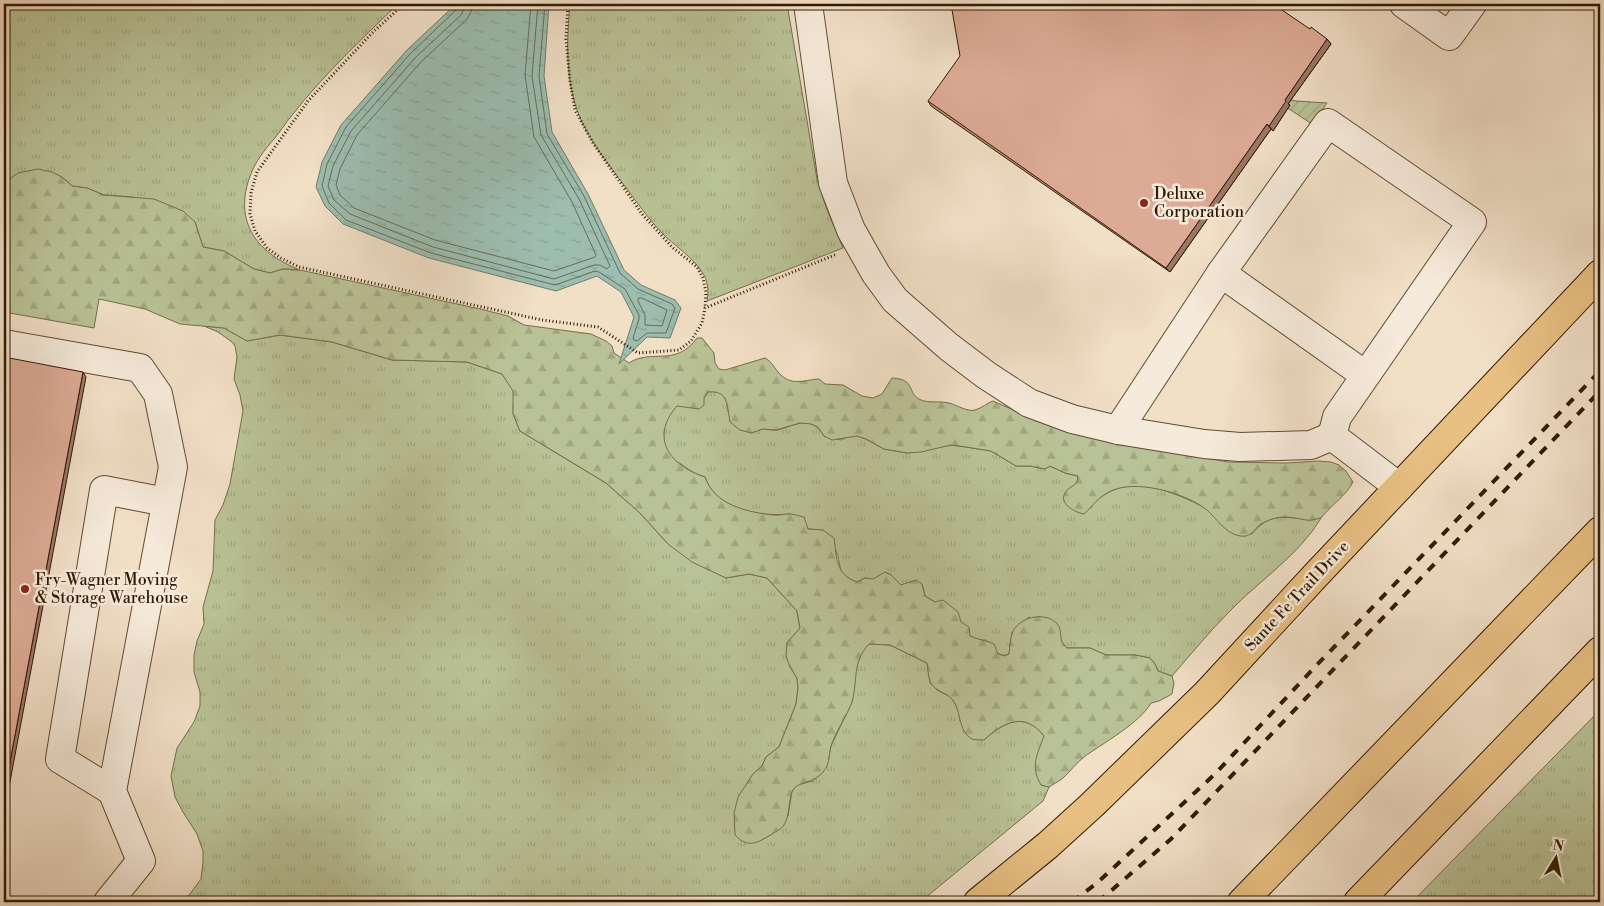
<svg xmlns="http://www.w3.org/2000/svg" width="1604" height="906" font-family="'Libre Bodoni',serif">
	<style>
		.grass { fill: url(#grass-tufts); stroke: #756e4c }
		.forest { fill: url(#forest-firs); stroke: #756e4c }
		.garden { fill: url(#garden-furrows); stroke: #756e4c }
		.water { fill: url(#water-ripples); stroke: #717c6a }
		.lines { fill: none; stroke-linecap: round; stroke-linejoin: round }
		.shore { stroke: #666c58; stroke-width: 1 }
		.minor-casing { stroke: #614b33; stroke-width: 30 }
		.major-casing { stroke: #311a02; stroke-width: 30 }
		.highway-casing { stroke: #311a02; stroke-width: 30 }
		.path { stroke: #311a02; stroke-width: 3; stroke-dasharray: 1 2.5; stroke-linecap: butt }
		.minor { stroke: #f6eada; stroke-width: 28 }
		.major { stroke: #e8c083; stroke-width: 28 }
		.highway { stroke: #e8c083; stroke-width: 28 }
		.rail { stroke: #311a02; stroke-width: 4; stroke-dasharray: 9 9; stroke-linecap: butt }
		.wall { fill: #be9280; stroke: #311a02 }
		.shaded-wall { fill: #9b7768; stroke: #311a02 }
		.building { fill: #ddaa95; stroke: #311a02 }
		.poi-dot { fill: #8f2418; stroke: #f6eada; stroke-width: 2 }
		.labels { text-anchor: middle; dominant-baseline: central; stroke-width: 5; stroke-linejoin: round; paint-order: stroke }
		.poi-label { font-size: 16px; fill: #311a02; stroke: #f6eada; text-anchor: start }
		.street-label { font-size: 16px; fill: #311a02; stroke: #f6eada }
	</style>
	<defs>
		<pattern id="grass-tufts" width="24" height="20" patternUnits="userSpaceOnUse" patternTransform="scale(1.25)"><rect width="24" height="20" fill="#b9c296"/><path d="M3 7l-1-3M5 7V3M7 7l1-3M15 17l-1-3M17 17v-4M19 17l1-3" fill="none" stroke="#a0a680"/></pattern>
		<pattern id="forest-firs" width="22" height="20" patternUnits="userSpaceOnUse" patternTransform="scale(1.25)"><rect width="22" height="20" fill="#b9c296"/><path d="M5 1l3.5 6h-7zM16 11l3.5 6h-7z" fill="#a0a680"/></pattern>
		<pattern id="garden-furrows" width="10" height="10" patternUnits="userSpaceOnUse" patternTransform="scale(1.25)"><rect width="10" height="10" fill="#b9c296"/><path d="M-1 1l2-2M0 10L10 0M9 11l2-2" fill="none" stroke="#a0a680"/></pattern>
		<pattern id="water-ripples" width="26" height="14" patternUnits="userSpaceOnUse" patternTransform="scale(1.25)"><rect width="26" height="14" fill="#9cbdaf"/><path d="M2 4q2-2 4 0t4 0M15 11q2-2 4 0t4 0" fill="none" stroke="#87a295"/></pattern>
	</defs>
	<rect width="100%" height="100%" fill="#f1dfc6"/>
	<filter id="stains"><feTurbulence type="fractalNoise" baseFrequency=".004" numOctaves="4"/><feColorMatrix values="0 0 0 0 .2 0 0 0 0 .09 0 0 0 0 .02 0 0 0 .5 -.17"/></filter>
	<radialGradient id="worn" r=".72"><stop offset=".6" stop-color="#630" stop-opacity="0"/><stop offset="1" stop-color="#630" stop-opacity=".3"/></radialGradient>
	<g class="grass">
		<path d="M4,4H398C354,46 310,88 275,138C267,147 258,158 253,169C231,218 254,252 300,270L283,269L270,273L254,269L224,251L203,247L195,222L132,197L104,195L87,188L72,186L62,177L4,186Z"/>
		<path d="M570,4H787L817,179L826,207L843,248L707,301C709,292 708,280 702,272C692,256 674,246 661,232C650,220 640,207 630,193C611,167 588,141 577,110C565,76 567,38 570,4Z"/>
		<path d="M204,326L224,328L247,341L280,335L332,342L392,360L467,362L502,374L514,391L513,414L520,431L606,483L640,513L668,544L726,578L749,574L767,578L797,611L800,628L787,643L790,667L797,678L798,688L796,704L779,747L766,757L762,766L753,774L746,785L762,840L772,834L788,816L792,791L797,785L813,781L827,765L831,746L852,702L855,671L862,651L869,644L890,645L927,663L930,683L937,690L951,697L958,709L960,721L984,740C1004,722 1025,711 1044,736L1041,785L1049,787L1043,801L925,898L916,902H184L201,879L203,862V851L197,834L183,812L175,797L171,776L177,748L194,722L200,706V692L194,672V655L197,641L204,624L203,607L213,571L215,520L223,505L230,484L243,411L240,395L234,379L237,357L235,346L232,342L218,332Z"/>
		<path d="M708,391C723,390 727,398 728,412L750,433C754,432 758,430 762,429C768,429 773,431 778,430C798,424 811,415 824,436L841,440L847,437L857,436L866,439L884,449L907,453L951,445L966,447L991,451L1016,466H1030L1045,469L1050,466L1065,473L1078,476C1078,484 1074,486 1067,490L1091,508C1094,501 1098,499 1104,495C1147,466 1214,514 1252,534C1274,506 1294,523 1321,518C1299,555 1260,580 1230,611C1210,631 1191,654 1172,676L1158,671L1155,664L1150,658L1135,655H1106L1090,648H1067L1062,642L1029,617L1012,632L1009,654C998,659 992,647 986,640H977L970,636L961,622L935,602L925,596L922,584L901,585L891,575L885,572L873,580L865,578L857,582C835,574 843,568 836,551C833,544 827,537 823,530L808,529L790,514C760,517 716,510 705,477C693,473 691,471 681,464C678,462 674,461 671,458C660,445 661,415 677,406C685,402 696,401 704,398Z"/>
		<polygon points="1600,710 1600,902 1412,902"/>
	</g>
	<path class="forest" d="M38,169L52,172L62,177L72,186L87,188L104,195L154,199L183,211L195,222L203,247L224,251L254,269L270,273L283,269L300,270L480,309L508,316L524,325L591,334L606,341L612,346L614,353L629,363C652,348 675,368 697,338H702L714,353L715,363L719,369L725,370L765,358C772,362 773,366 778,372C791,387 803,380 819,379L825,384L843,385L862,396L873,398L882,394L892,378C917,379 906,394 921,400C928,403 941,401 949,403C957,405 967,412 975,410C982,408 987,403 993,401L1050,426L1107,441L1228,462L1287,463L1318,461L1331,462L1339,465L1346,471L1353,482C1345,497 1331,505 1321,518C1316,519 1311,521 1306,520C1294,518 1285,515 1272,519C1269,520 1264,522 1261,524C1253,529 1252,538 1240,536C1226,534 1217,519 1207,510C1186,493 1134,478 1109,492C1097,498 1093,506 1084,514C1074,512 1056,503 1067,490C1072,485 1078,486 1078,476L1065,473L1050,466L1045,469L1030,466H1016L991,451L966,447L951,445L921,452L907,453L884,449L866,439L857,436L832,440L824,436L818,427L811,424L800,423L776,430L763,429L751,433L740,430L730,422C727,406 729,390 708,392L704,398V405L699,409L677,406C649,438 670,466 705,477C714,505 747,512 773,515C778,516 783,514 789,514C794,514 799,516 804,517L808,529L823,530L834,538C837,558 835,574 857,582L865,578L873,579L885,572L891,575L901,585L916,580L922,584L925,596L935,602L943,600L958,612L961,622L969,627L970,636C978,640 986,640 994,644L998,654L1005,656L1009,654C1010,648 1010,637 1013,631C1020,618 1041,612 1054,621C1063,627 1059,634 1062,642C1063,644 1065,646 1067,648H1090L1106,655H1135L1150,658L1155,664L1158,671L1172,676L1174,683L1172,694L1159,701L1151,703C1140,723 1103,743 1084,757C1076,763 1070,772 1062,779C1058,782 1053,784 1049,787L1041,785C1030,766 1037,755 1044,736C1025,711 1003,722 984,740C981,740 975,740 972,739C957,731 962,709 951,698C948,694 942,693 938,690C927,684 929,673 927,663L890,645L869,644C852,662 858,680 852,702C847,716 837,729 832,743C829,750 830,759 827,766C817,786 797,779 792,792C788,803 790,815 784,825C781,830 776,831 772,834C757,843 748,849 735,835L734,813L738,797L753,774L762,766L766,757L779,747L796,704L798,688L797,678L790,667L786,656L787,643L800,628L797,611L767,578L749,574L726,578L692,562L668,544L640,513L606,483L520,431L513,414V391L502,374L467,362L392,360L332,342L280,335L247,341L224,328L180,324L145,309L99,299L94,328L4,312V220L9,215L4,201V183L18,173Z"/>
	<polygon class="garden" points="1291,100 1296,101 1327,103 1312,124 1286,107"/>
	<polygon class="water" points="456,4 549,4 544,76 552,132 588,194 624,270 641,285 675,300 681,308 670,338 647,337 619,364 634,317 621,292 597,276 556,291 429,258 343,224 325,206 316,187 322,162 341,125 407,50"/>
	<g class="lines">
		<g class="shore">
			<polyline points="459,4 457,9 410,54 346,127 327,164 322,186 329,203 346,220 431,253 555,285 595,271 599,272 625,289 639,315 639,319 633,338 634,340 637,341 647,333 666,333 675,308 672,304 638,289 620,273 584,196 547,134 539,76 545,4"/>
			<polyline points="465,4 462,14 415,58 351,131 333,166 328,186 334,200 350,214 433,247 554,279 594,265 600,265 607,269 610,266 579,199 541,135 532,76 538,4"/>
			<polyline points="473,4 471,12 467,19 420,63 357,135 340,169 336,185 340,195 354,208 435,240 554,271 595,257 596,255 572,202 534,137 525,75 531,4"/>
			<polygon points="639,298 642,298 667,310 662,326 645,325 645,315 638,301"/>
		</g>
		<defs>
			<g id="minor">
				<polyline points="808,4 833,183 851,230 876,274 895,300 949,347 986,375 1029,403 1072,419 1118,430 1204,444 1240,447 1311,445 1332,436 1399,487"/>
				<polyline points="1404,4 1449,36 1472,4"/>
				<polyline points="1221,273 1365,375"/>
				<polyline points="4,344 140,368 158,394 173,467 112,791 141,861 108,902"/>
				<polyline points="1118,430 1221,273 1328,123 1472,222 1337,417 1332,436"/>
				<polyline points="112,791 60,759 104,490 166,502"/>
			</g>
			<polyline id="major" points="978,902 1048,845 1092,805 1207,693 1315,576 1600,274"/>
			<g id="highway">
				<polyline points="1242,902 1600,531"/>
				<polyline points="1358,902 1600,651"/>
			</g>
		</defs>
		<use href="#minor" class="minor-casing"/>
		<use href="#major" class="major-casing"/>
		<use href="#highway" class="highway-casing"/>
		<g class="path">
			<polyline points="404,4 373,32 308,101 257,172 251,193 250,214 255,231 267,248 281,258 299,267 542,320 598,327 638,353 679,350 691,341 702,323 705,308 837,254"/>
			<polyline points="568,4 566,39 570,81 575,110 593,143 642,214 672,247 697,267 703,278 706,292 705,308"/>
		</g>
		<use href="#minor" class="minor"/>
		<use href="#major" class="major"/>
		<use href="#highway" class="highway"/>
		<g class="rail">
			<polyline points="1072,902 1097,883 1215,774 1313,669 1600,371"/>
			<polyline points="1098,902 1171,839 1600,391"/>
		</g>
	</g>
	<polygon class="wall" points="1310,29 1327,39 1331,44 1288,104 1290,105 1273,131 1271,129 1170,272 931,106 928,101"/>
	<g class="shaded-wall">
		<polygon points="1327,39 1331,44 1288,104 1290,105 1273,131 1269,126 1285,100"/>
		<polygon points="1267,124 1271,129 1170,272 1166,268"/>
		<polygon points="83,372 86,377 6,803 4,800 4,794"/>
	</g>
	<g class="building">
		<polygon points="951,4 1273,4 1310,29 1311,27 1327,39 1285,100 1286,101 1269,126 1267,124 1166,268 928,101 960,56"/>
		<polygon points="4,357 83,372 4,794"/>
	</g>
	<g class="poi-dot">
		<circle cx="1144" cy="203" r="5"/>
		<circle cx="25" cy="589" r="5"/>
	</g>
	<g class="labels">
		<g class="poi-label">
			<text x="1154" y="194">Deluxe<tspan x="1154" dy="18">Corporation</tspan></text>
			<text x="35" y="580">Fry-Wagner Moving<tspan x="35" dy="18">&amp; Storage Warehouse</tspan></text>
		</g>
		<g class="street-label">
			<text transform="translate(1297 596) rotate(-47)">Sante Fe Trail Drive</text>
		</g>
	</g>
	<rect width="1604" height="906" fill="none" stroke="#f1dfc6" stroke-width="20"/>
	<rect x="5" y="5" width="1594" height="896" fill="none" stroke="#311a02" stroke-width="2.5"/>
	<rect x="10" y="10" width="1584" height="886" fill="none" stroke="#311a02"/>
	<g transform="translate(1556 858) rotate(10)" stroke="#f6eada" stroke-width="4" paint-order="stroke">
	<path d="M0-4L9 19L0 12L-9 19Z" fill="#311a02"/>
	<text y="-8" font-size="14" font-weight="bold" text-anchor="middle" fill="#311a02">N</text>
	</g>
	<rect width="100%" height="100%" filter="url(#stains)"/>
	<rect width="100%" height="100%" fill="url(#worn)"/>
</svg>
